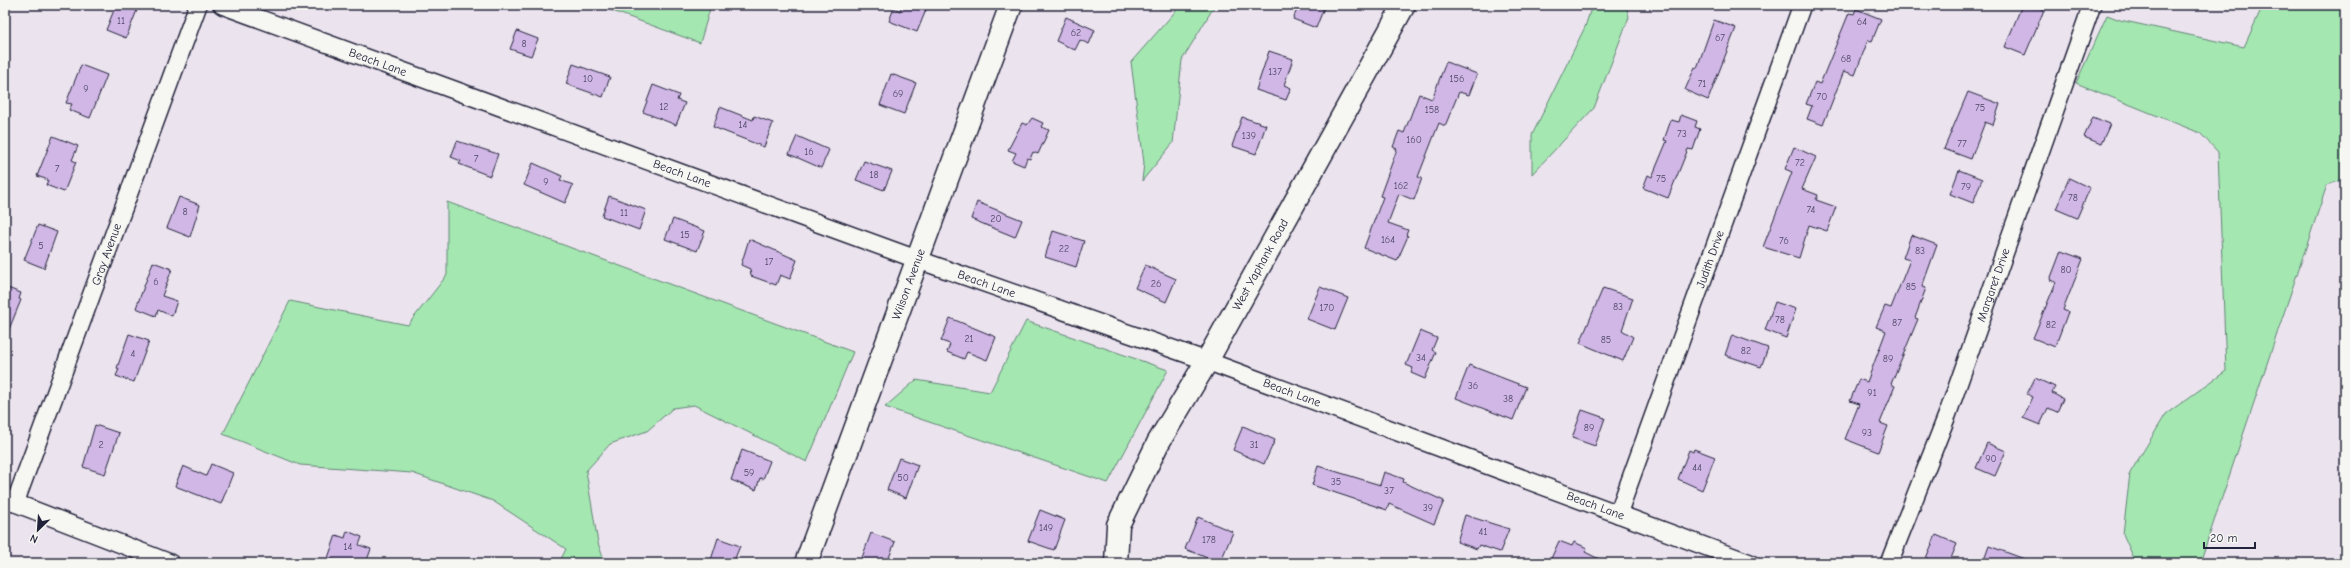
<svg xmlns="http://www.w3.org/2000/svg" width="2350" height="568" font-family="'Comic Neue',sans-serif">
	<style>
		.green { fill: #a4e7b1; stroke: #638476 }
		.building { fill: #d1b7e6; stroke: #22223b }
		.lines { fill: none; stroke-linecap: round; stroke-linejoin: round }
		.street-casing { stroke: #22223b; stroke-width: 20 }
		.secondary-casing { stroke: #22223b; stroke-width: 25 }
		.street { stroke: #f6f6f2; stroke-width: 17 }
		.secondary { stroke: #f6f6f2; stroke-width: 22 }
		.labels { text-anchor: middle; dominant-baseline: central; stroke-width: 4; stroke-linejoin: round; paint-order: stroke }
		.number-label { font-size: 10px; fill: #4e4766 }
		.street-label { font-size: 12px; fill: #22223b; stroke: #f6f6f2 }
	</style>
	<rect width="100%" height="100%" fill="#ebe3ee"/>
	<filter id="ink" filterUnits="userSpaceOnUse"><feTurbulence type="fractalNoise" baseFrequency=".025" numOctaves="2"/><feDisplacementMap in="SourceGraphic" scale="8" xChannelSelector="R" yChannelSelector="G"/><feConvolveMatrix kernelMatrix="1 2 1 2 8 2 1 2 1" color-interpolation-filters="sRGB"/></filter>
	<g filter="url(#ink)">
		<g class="green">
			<polygon points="596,5 711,5 700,43"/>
			<polygon points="1181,5 1215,5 1182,60 1173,143 1142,181 1144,163 1131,62"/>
			<polygon points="1592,5 1626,5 1629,17 1594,108 1532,174 1532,135 1585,27"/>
			<polygon points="2263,5 2345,5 2345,179 2327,185 2200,563 2136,563 2123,534 2130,473 2166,414 2226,371 2218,152 2200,133 2076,83 2107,15 2120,20 2244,47"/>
			<polygon points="447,202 853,352 807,462 694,405 673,408 647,431 610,444 586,471 598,543 605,563 559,563 566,549 493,501 412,473 300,465 223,434 290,301 408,325 447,275"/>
			<polygon points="1026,321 1168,370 1108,483 885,407 916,380 990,392"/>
		</g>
		<g class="building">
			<polygon points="116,5 139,5 126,38 106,30"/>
			<polygon points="902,5 928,5 917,32 889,21 894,8 900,11"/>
			<polygon points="1299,5 1325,5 1316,28 1293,19"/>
			<polygon points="2022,5 2032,5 2044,10 2025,55 2005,47"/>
			<polygon points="1856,9 1881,19 1872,41 1868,40 1855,75 1844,71 1823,125 1807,119 1812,106 1806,104 1815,82 1820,84 1849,13 1854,14"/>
			<polygon points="1066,17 1095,30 1089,44 1080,40 1075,50 1056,41"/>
			<polygon points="1714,20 1736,28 1708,100 1685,90 1695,67 1697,68"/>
			<polygon points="517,31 538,39 531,56 510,49"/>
			<polygon points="1269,51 1293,59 1284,85 1291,88 1286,100 1256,90"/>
			<polygon points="1446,62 1477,74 1469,95 1459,92 1445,126 1439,123 1418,177 1422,178 1414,200 1399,194 1388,223 1408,230 1406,235 1408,236 1397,261 1364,248 1383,197 1380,196 1397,149 1393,147 1399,131 1404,133 1419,94 1432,99"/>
			<polygon points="573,64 610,77 603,97 566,84"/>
			<polygon points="81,65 107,75 90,118 69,110 72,104 66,103"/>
			<polygon points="891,74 916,83 904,114 880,105"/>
			<polygon points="653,85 679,95 677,100 685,103 676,125 643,112"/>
			<polygon points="1968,92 2000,104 1993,125 1985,122 1971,159 1944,149"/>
			<polygon points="720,107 753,120 754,116 773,123 764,147 713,127"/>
			<polygon points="1681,115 1697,121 1695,127 1700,129 1693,150 1688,149 1668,198 1643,188 1648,175 1652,177 1667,141 1664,140 1671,120 1679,122"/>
			<polygon points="1242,117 1266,125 1256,154 1232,146"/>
			<polygon points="2093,117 2110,124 2101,144 2084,137"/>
			<polygon points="1032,118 1043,123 1041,127 1049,130 1038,154 1033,152 1030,159 1027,158 1024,166 1012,161 1016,153 1008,150 1022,123 1027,125"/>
			<polygon points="53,136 78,146 72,160 76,162 64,192 46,185 48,180 37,176"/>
			<polygon points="797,136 829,150 821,168 789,154"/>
			<polygon points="457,141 498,154 490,176 459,164 461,161 451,157"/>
			<polygon points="1794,147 1816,157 1802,189 1818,195 1816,200 1836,207 1827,231 1809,225 1799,258 1763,247 1792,172 1785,169"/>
			<polygon points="864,161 892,171 884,190 856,180"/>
			<polygon points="533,163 562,176 560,180 573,185 565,203 524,185"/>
			<polygon points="1959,170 1982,179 1973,203 1950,194"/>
			<polygon points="2069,178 2090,188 2077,218 2056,209"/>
			<polygon points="609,196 646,210 639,230 602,216"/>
			<polygon points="179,197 200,205 190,237 167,228"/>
			<polygon points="977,202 1022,220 1015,237 971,219"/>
			<polygon points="673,219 705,231 697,251 665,239"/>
			<polygon points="38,225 57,232 44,268 24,260"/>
			<polygon points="1053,231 1084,241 1076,267 1045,257"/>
			<polygon points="1911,235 1937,245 1922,287 1926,288 1915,318 1918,319 1891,384 1895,386 1880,423 1888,426 1878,452 1845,439 1859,404 1850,401 1859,379 1867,382 1886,331 1876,327 1885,306 1891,308 1910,260 1903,258"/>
			<polygon points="749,239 797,260 790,279 780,275 776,285 751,276 750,269 741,265"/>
			<polygon points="2061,251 2083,259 2063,310 2068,312 2055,347 2033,338 2056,282 2050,280"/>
			<polygon points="153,262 172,269 162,296 177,301 172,316 158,310 156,316 136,308"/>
			<polygon points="1145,265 1176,279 1166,302 1135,288"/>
			<polygon points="5,287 21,293 19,299 21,300 5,339"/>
			<polygon points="1320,287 1348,298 1335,330 1307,319"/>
			<polygon points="1603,288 1633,298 1622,330 1633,337 1623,361 1580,343"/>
			<polygon points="1775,302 1796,309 1786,338 1765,330"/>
			<polygon points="950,318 996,337 987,360 967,352 964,359 947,352 950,344 941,341"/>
			<polygon points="1420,331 1437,338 1432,350 1436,352 1425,379 1411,373 1413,368 1406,365"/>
			<polygon points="129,334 149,341 134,382 116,376 119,369 117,368"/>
			<polygon points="1732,335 1768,348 1761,367 1725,355"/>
			<polygon points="1469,365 1526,387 1513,420 1456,398"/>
			<polygon points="2035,378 2055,387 2052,393 2063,399 2057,412 2048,408 2040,425 2023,418 2033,397 2027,394"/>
			<polygon points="1582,410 1605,418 1595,446 1572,438"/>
			<polygon points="95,425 119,433 105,474 83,467"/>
			<polygon points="1243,426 1275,440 1264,464 1233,450"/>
			<polygon points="1987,443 2006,451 1995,476 1976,468"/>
			<polygon points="1694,449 1715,457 1702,490 1678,479 1689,450 1693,452"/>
			<polygon points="742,450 770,461 763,479 760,478 756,490 731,480"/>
			<polygon points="899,458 918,465 906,498 887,490"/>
			<polygon points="211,464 233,473 221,504 175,486 183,466 206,476"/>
			<polygon points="1318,466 1380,485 1384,472 1404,479 1403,482 1444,501 1434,524 1389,504 1387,510 1312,485"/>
			<polygon points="1040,510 1065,520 1054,550 1028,541"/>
			<polygon points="1465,515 1509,529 1500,552 1479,545 1477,549 1457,542"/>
			<polygon points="1198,517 1233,532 1220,563 1185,549"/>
			<polygon points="347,531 362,537 359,545 371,549 366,563 343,563 328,558 336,535 345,538"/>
			<polygon points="871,533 895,542 887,563 860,563"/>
			<polygon points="1936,535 1957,544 1949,563 1938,563 1926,558"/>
			<polygon points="718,538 740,546 733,563 710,563"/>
			<polygon points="1559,541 1572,546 1574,542 1587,548 1585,552 1607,563 1549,563"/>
			<polygon points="1989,546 2030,561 2030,563 1983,563"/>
		</g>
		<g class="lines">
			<defs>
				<g id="street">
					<path id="s1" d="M222,5L916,259L1207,361L1750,563"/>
					<polyline points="5,499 170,563"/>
					<path id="s2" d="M15,503L198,5"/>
					<path id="s3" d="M1618,514L1802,5"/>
					<path id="s4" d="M1889,563L1948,413L2092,5"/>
				</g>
				<g id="secondary">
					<path id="s5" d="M806,563L1011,5"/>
					<path id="s6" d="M1116,563L1118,525L1158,443L1207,361L1404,5"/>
				</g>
			</defs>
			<use href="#street" class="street-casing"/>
			<use href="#secondary" class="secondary-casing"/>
			<use href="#street" class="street"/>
			<use href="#secondary" class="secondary"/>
		</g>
	</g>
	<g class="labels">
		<g class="number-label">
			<text x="121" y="21">11</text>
			<text x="1862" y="22">64</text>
			<text x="1076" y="33">62</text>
			<text x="1720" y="38">67</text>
			<text x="524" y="44">8</text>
			<text x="1846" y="59">68</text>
			<text x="1275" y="72">137</text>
			<text x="588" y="79">10</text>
			<text x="1457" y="79">156</text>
			<text x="1702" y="84">71</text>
			<text x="86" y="89">9</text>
			<text x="898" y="94">69</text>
			<text x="1822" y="97">70</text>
			<text x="664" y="107">12</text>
			<text x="1980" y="108">75</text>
			<text x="1432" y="110">158</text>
			<text x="743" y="125">14</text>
			<text x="1682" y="134">73</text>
			<text x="1249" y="136">139</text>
			<text x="1414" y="140">160</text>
			<text x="1962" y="144">77</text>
			<text x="809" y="152">16</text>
			<text x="476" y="159">7</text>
			<text x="1800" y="163">72</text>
			<text x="57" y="169">7</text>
			<text x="874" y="175">18</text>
			<text x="1661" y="179">75</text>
			<text x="546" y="182">9</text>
			<text x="1401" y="186">162</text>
			<text x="1966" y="187">79</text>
			<text x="2073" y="198">78</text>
			<text x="1811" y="210">74</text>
			<text x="185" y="212">8</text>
			<text x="624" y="213">11</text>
			<text x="996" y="219">20</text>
			<text x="685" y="235">15</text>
			<text x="1388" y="240">164</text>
			<text x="1784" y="241">76</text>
			<text x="41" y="246">5</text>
			<text x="1064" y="249">22</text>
			<text x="1920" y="251">83</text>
			<text x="769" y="262">17</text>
			<text x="2066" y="270">80</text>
			<text x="156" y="282">6</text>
			<text x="1156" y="284">26</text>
			<text x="1911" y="287">85</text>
			<text x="1618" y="307">83</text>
			<text x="1327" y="308">170</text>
			<text x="1780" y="320">78</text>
			<text x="1897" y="323">87</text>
			<text x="2051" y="325">82</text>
			<text x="969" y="339">21</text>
			<text x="1606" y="340">85</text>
			<text x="1746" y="351">82</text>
			<text x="133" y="354">4</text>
			<text x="1421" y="358">34</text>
			<text x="1888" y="359">89</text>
			<text x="1473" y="386">36</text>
			<text x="1872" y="393">91</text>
			<text x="1508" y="399">38</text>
			<text x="1589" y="428">89</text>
			<text x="1867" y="433">93</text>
			<text x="101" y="445">2</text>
			<text x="1254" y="445">31</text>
			<text x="1991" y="459">90</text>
			<text x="1697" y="468">44</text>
			<text x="749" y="473">59</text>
			<text x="903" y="478">50</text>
			<text x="1336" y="482">35</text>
			<text x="1389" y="491">37</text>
			<text x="1428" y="508">39</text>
			<text x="1046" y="528">149</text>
			<text x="1483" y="532">41</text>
			<text x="1209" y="540">178</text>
			<text x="348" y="547">14</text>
		</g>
		<g class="street-label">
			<text stroke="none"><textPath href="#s1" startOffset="166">Beach Lane</textPath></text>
			<text stroke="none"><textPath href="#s1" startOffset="490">Beach Lane</textPath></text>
			<text stroke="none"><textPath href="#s2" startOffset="265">Gray Avenue</textPath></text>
			<text stroke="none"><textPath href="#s3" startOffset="271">Judith Drive</textPath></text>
			<text stroke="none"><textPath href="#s6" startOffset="335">West Yaphank Road</textPath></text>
			<text stroke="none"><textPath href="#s5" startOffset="297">Wilson Avenue</textPath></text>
			<text stroke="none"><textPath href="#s1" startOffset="814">Beach Lane</textPath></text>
			<text stroke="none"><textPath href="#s4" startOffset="297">Margaret Drive</textPath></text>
			<text stroke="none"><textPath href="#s1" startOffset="1138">Beach Lane</textPath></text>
			<text stroke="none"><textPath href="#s1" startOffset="1462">Beach Lane</textPath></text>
		</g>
	</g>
	<rect width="2350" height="568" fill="none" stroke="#f6f6f2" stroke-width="20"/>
	<rect x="10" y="10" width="2330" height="548" fill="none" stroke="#22223b" stroke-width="1.5" filter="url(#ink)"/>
	<g transform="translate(38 530) rotate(205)" stroke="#f6f6f2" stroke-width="3" paint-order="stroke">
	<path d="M0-3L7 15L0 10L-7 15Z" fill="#22223b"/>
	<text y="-6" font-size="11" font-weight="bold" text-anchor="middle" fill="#22223b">N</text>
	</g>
	<path d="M2204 542v6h51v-6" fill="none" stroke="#22223b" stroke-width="2"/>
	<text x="2210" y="542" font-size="12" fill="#22223b" stroke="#f6f6f2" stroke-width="3" paint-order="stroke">20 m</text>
</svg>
